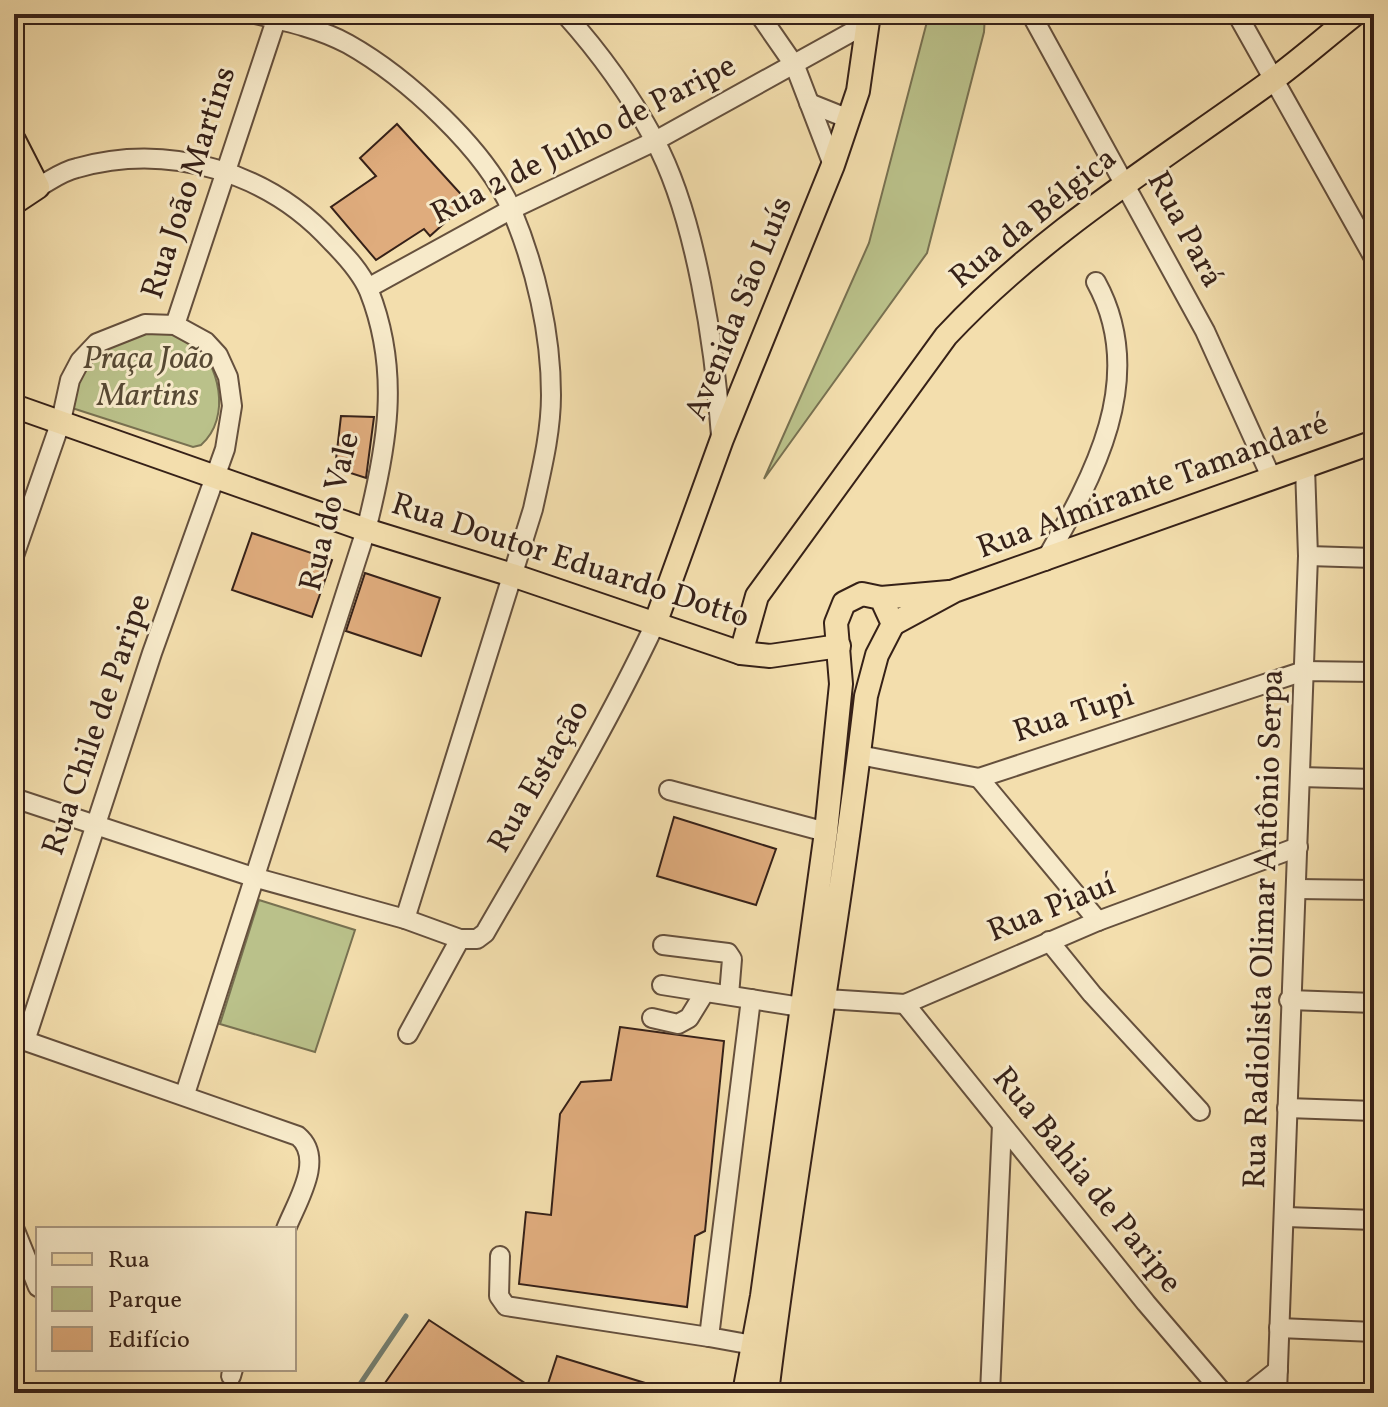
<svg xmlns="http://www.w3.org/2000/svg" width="1388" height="1407" font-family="Vollkorn,serif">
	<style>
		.green { fill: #bac18a; stroke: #787151; stroke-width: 2 }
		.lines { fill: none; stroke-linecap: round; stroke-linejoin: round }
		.stream { stroke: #737e70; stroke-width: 5 }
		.building { fill: #dfac7d; stroke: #362118; stroke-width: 2 }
		.minor-casing { stroke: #65503d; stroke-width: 22 }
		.major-casing { stroke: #362118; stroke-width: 26 }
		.minor { stroke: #f7eaca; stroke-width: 18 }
		.major { stroke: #f3dead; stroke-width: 22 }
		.labels { text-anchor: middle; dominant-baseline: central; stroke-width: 6; stroke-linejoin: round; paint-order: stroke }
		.street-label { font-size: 32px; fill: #362118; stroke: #f7eaca }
		.park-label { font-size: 32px; font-style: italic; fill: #574934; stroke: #f7eaca }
	</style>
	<rect width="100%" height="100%" fill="#f3dead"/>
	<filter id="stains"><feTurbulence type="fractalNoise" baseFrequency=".0025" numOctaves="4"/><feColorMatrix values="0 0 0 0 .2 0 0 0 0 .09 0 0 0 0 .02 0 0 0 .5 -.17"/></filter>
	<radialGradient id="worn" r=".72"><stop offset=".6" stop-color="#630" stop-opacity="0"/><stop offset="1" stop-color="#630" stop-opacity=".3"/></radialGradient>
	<g class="green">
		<polygon points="929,14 985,14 984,32 927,253 764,479 869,243"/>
		<path d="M135,323C151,328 177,330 190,339C220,362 232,418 201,445L193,447L72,408L80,357Z"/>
		<polygon points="259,900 355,930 315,1052 220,1024"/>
	</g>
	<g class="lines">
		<polyline class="stream" points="354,1393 406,1316"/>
	</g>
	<g class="building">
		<polygon points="397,124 468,202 430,236 424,229 376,260 331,207 376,176 360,158"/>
		<polygon points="341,416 374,417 366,478 335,468"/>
		<polygon points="252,533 332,560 312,617 232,590"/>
		<polygon points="365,573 440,598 421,656 346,631"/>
		<polygon points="674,817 776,849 756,905 657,876"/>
		<polygon points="620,1027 724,1041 705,1231 695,1236 687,1307 519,1284 526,1212 551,1215 560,1114 581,1082 611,1080"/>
		<polygon points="429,1320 540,1393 378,1393"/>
		<polygon points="557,1356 668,1390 667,1393 545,1393"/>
	</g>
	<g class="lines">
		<defs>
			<g id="minor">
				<path d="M255,14C285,21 321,29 348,44C405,76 487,150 512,211C536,268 551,334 551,395C551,434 541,472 533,509L405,919"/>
				<path d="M565,14C600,53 629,93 654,139C696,216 715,348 721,436"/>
				<polyline points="759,14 795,66 833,165"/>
				<polyline points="1031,14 1205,331 1272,479"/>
				<polyline points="1237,14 1374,258"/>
				<polyline points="14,18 21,14"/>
				<polyline points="809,103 849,119"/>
				<path d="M38,187C51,180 63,171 77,168C169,142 269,172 332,242C346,256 361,272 369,291C401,372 387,448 366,530L185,1094"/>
				<polyline points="368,288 512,209 655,141 868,23"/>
				<polyline points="175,325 278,14"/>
				<polyline points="14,556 61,421 70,380 80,361 97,343 145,324 175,325 206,342 218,355 228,377 232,406 225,449 152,653 25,1041"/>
				<polyline points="1308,556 1374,558"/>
				<path d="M1045,561C1093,477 1149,378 1096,282"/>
				<polyline points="859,755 979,778 1304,671 1374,672"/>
				<polyline points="1300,777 1374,779"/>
				<polyline points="979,778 1098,921"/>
				<polyline points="669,790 826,832"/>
				<path d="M14,798L253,877L405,919L460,939H477L485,933C544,831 605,730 655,624"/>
				<polyline points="1297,889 1374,890"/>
				<polyline points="1049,941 1092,994 1200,1111"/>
				<polyline points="663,945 728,953 732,959 729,995"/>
				<polyline points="662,985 801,1007"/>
				<polyline points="751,999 709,1337 753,1345"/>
				<polyline points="826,999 905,1004 1098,921 1298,847"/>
				<polyline points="1289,1000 1374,1003"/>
				<polyline points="905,1004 1146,1303 1223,1393"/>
				<polyline points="652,1018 678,1024 689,1018 705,992"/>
				<polyline points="408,1034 460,939"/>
				<path d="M17,1038L298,1136C325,1159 297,1201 286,1229"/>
				<polyline points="1287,1108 1374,1111"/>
				<polyline points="1286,1217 1374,1220"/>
				<polyline points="14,1228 38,1287"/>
				<polyline points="500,1256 499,1296 506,1306 709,1337"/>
				<polyline points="1279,1328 1374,1332"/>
				<polyline points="231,1376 233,1369"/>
				<polyline points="990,1393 1002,1125"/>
				<polyline points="1249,1393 1278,1370"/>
				<polyline points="1277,1393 1308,556 1305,467"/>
			</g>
			<g id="major">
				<polyline points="14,140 38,187 14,203"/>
				<polyline points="14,406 366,530 512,575 741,653 770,656 839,646"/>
				<polyline points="881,598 949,592"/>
				<polyline points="655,624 722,439 833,165 858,91 869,14"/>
				<polyline points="893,624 954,591 1374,442"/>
				<path d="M741,653L757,596L946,336C1040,235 1158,163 1270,82C1299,61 1327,36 1355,14"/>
				<path d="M744,1393L762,1296L826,832L841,684L836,623L844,603L862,594L881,598L893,624L877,655L866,696C839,929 795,1160 767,1393"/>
			</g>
		</defs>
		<use href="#minor" class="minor-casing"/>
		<use href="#major" class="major-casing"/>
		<use href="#minor" class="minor"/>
		<use href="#major" class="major"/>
	</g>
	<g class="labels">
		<g class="street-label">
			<text transform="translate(584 141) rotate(-27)">Rua 2 de Julho de Paripe</text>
			<text transform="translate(190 183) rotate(-72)">Rua João Martins</text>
			<text transform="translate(1034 219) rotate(-39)">Rua da Bélgica</text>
			<text transform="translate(1184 230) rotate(62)">Rua Pará</text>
			<text transform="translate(740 309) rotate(-68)">Avenida São Luís</text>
			<text transform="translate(1153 487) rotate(-20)">Rua Almirante Tamandaré</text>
			<text transform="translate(331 512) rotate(-76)">Rua do Vale</text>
			<text transform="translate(570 562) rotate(18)">Rua Doutor Eduardo Dotto</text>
			<text transform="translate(1074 715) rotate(-18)">Rua Tupi</text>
			<text transform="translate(98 725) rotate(-71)">Rua Chile de Paripe</text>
			<text transform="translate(540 777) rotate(-60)">Rua Estação</text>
			<text transform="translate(1052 909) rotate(-22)">Rua Piauí</text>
			<text transform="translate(1265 929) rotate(-88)">Rua Radiolista Olimar Antônio Serpa</text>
			<text transform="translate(1086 1181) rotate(51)">Rua Bahia de Paripe</text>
		</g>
		<g class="park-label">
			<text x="148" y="360">Praça João<tspan x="148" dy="37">Martins</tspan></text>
		</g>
	</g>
	<rect width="1388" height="1407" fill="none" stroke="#f3dead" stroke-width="48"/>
	<rect x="16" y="16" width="1356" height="1375" fill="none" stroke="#362118" stroke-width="4"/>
	<rect x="24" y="24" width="1340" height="1359" fill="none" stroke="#362118" stroke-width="2"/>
	<rect x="36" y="1227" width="260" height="144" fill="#f7eaca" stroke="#aa9a83" stroke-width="2"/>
	<rect x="52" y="1253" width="40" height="12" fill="#f3dead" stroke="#aa9a83" stroke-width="2"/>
	<text x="108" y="1267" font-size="24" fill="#362118">Rua</text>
	<rect x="52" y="1287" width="40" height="24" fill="#bac18a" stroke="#aa9a83" stroke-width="2"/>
	<text x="108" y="1307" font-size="24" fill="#362118">Parque</text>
	<rect x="52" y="1327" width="40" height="24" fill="#dfac7d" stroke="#aa9a83" stroke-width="2"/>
	<text x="108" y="1347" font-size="24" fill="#362118">Edifício</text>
	<rect width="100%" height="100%" filter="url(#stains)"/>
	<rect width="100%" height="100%" fill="url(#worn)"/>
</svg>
